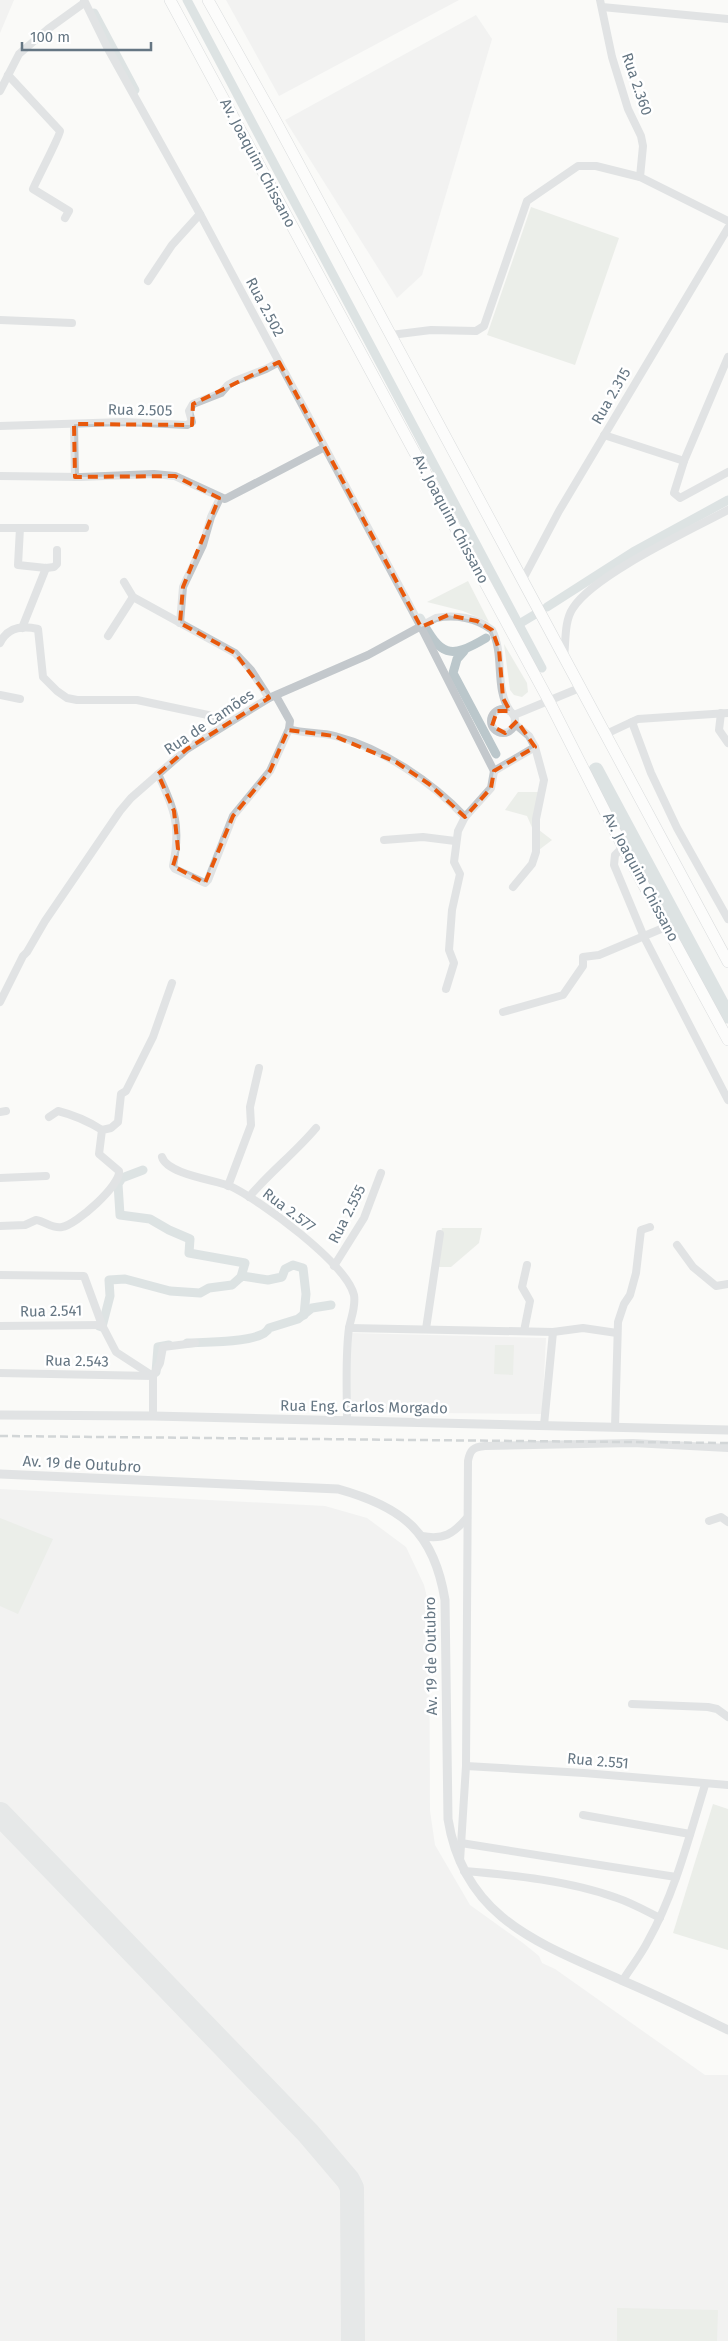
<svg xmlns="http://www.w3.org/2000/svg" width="728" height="2341" font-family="'Fira Sans',sans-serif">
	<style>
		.built { fill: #e8e9e9 }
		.green { fill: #dadfd7 }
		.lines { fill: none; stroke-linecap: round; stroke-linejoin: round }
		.canal { stroke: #bbc7cb; stroke-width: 9 }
		.river { stroke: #bbc7cb; stroke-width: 15 }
		.taxiway { stroke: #ced2d4; stroke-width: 24 }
		.primary-casing { stroke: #b5babe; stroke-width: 12 }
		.minor { stroke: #c3c8cc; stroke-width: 8 }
		.tertiary { stroke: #c3c8cc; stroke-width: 9 }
		.primary { stroke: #fff; stroke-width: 11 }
		.rail { stroke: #a2aab0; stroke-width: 2.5; stroke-dasharray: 8 4; stroke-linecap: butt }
		.marked { fill: none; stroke: #e8590c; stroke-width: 4; stroke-dasharray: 10 6; stroke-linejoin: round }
		.labels { text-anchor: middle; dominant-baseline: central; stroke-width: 5; stroke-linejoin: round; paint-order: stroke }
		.street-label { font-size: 15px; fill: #657683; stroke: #fff }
	</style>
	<rect width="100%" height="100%" fill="#fafaf8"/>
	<g class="built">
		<polygon points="0,0 14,0 0,33"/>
		<polygon points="226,0 459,0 279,96"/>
		<polygon points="476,15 492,39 422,275 397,298 285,120"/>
		<polygon points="349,1333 546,1338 542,1414 350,1412"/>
		<polygon points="0,1489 325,1506 367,1518 406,1547 424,1585 429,1606 430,1811 435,1845 470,1905 523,1943 539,1956 542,1963 555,1969 705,2075 728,2075 728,2341 0,2341"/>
	</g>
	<g class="green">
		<polygon points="531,207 619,238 575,365 487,335"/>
		<polygon points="468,581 489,622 463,611 427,602"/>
		<polygon points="504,644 527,683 528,692 522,697 514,695 510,690"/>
		<polygon points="518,792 541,792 539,830 552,840 535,853 534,832 527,816 505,810"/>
		<polygon points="442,1228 482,1228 479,1243 451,1267 435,1267"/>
		<polygon points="495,1345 514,1345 513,1375 494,1374"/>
		<polygon points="0,1518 53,1539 18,1614 0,1606"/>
		<polygon points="713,1804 728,1809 728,1950 673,1933"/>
		<polygon points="617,2308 718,2310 717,2341 617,2341"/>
	</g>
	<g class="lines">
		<g class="canal">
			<polyline points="187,0 542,668"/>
			<polyline points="94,13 135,90"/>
			<polyline points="547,607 633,552 728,500"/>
			<path d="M420,618C441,656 449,660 486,638"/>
			<polyline points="519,624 534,615"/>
			<polyline points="464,651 457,659 453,673 496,754"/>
			<polyline points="143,1170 122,1178 118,1184 120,1215 150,1219 169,1230 190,1239 189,1253 245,1263 241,1277"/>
			<polyline points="99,1326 102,1327 110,1296 109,1280 125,1279 170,1291 200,1293 209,1288 232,1285 242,1276 268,1280 282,1277 285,1269 293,1265 303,1268 306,1294 304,1315"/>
			<path d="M187,1343C206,1342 263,1343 269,1328L298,1319L312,1308L331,1305"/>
			<polyline points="156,1372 158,1347 169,1345"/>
		</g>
		<polyline class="river" points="596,770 728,1016"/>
		<polyline class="taxiway" points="0,1814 308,2133 348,2180 352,2188 353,2341"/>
		<defs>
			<g id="primary">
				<polyline points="170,0 549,701 623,847 728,1040"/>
				<polyline points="208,0 274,118 728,962"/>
			</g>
		</defs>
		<use href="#primary" class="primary-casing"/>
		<g class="minor">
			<polyline points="84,0 107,47 200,214 421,627 494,771 491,788 465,817 458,831 454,862 460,874 452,910 449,950 454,963 446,989"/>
			<polyline points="600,0 612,57 628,109 641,136 643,146 640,177"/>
			<polyline points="602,7 728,19"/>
			<path d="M8,75L60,131C60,136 37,179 33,189L69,211L65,218"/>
			<polyline points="0,91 19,54 48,29 84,3"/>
			<polyline points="148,281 172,245 200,214"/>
			<polyline points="0,320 72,323"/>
			<polyline points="391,335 431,330 476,331 484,326 527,201 578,166 596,166 640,177 728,221"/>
			<polyline points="728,357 684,461 674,493 680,498 728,472"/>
			<polyline points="74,424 75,477"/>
			<polyline points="0,426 124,422 187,425 192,422 189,411 193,404 221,393 228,385 235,381 266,369 279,362"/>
			<polyline points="604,435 684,461"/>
			<polyline points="0,476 81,477 154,474 175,476 225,499 323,448"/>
			<polyline points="0,528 85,528"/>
			<polyline points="20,528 18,565 46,568 54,567 57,564 57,550"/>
			<polyline points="522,581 559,511 728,228"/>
			<polyline points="124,582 133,597 235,653 251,670 269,698"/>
			<polyline points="180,623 183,587 203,545 211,517 220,498"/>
			<polyline points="22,628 46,568"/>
			<polyline points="108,636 133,597"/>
			<path d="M0,643C7,628 21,625 38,629L43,677L57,691L67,698L77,700H137L208,715L228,723"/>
			<path d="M564,657C566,642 564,621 573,608C595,574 689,531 728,510"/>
			<polyline points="0,695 20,699"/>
			<circle cx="503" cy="721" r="12"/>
			<polyline points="721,713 719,730 728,743"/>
			<polyline points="514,715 582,687"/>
			<polyline points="632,722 651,773 677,828 728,919"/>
			<path d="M289,729C304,734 320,732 335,736C382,748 432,782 465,817"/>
			<polyline points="606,734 638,719 728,713"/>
			<polyline points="494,771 535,747 529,736 515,724"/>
			<path d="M158,774C175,810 181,826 173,866L175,869L205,883L208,880L233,816L270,771L289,729L290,721L276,696"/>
			<polyline points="384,840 423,837 455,841"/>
			<polyline points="623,847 615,855 614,865 644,937 728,1100"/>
			<polyline points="513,887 532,864 536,852 536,819 544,780 535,747"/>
			<path d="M0,1002L23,956L27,952L45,921L120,811L131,798L187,749L269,698L368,655L436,618C455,614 477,618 492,630C505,655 494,688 510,711"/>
			<polyline points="503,1012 563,995 583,966 583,957 599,955 668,926"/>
			<polyline points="0,1112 6,1111"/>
			<path d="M49,1117L58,1111C74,1115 88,1121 102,1130"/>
			<path d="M162,1157C167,1174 215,1180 230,1186C260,1200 346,1263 354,1295C356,1307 351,1317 349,1328C345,1358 347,1390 347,1420"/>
			<polyline points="0,1178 46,1176"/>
			<polyline points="228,1186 251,1125 250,1107 259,1068"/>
			<path d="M249,1197C270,1172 295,1153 316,1128"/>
			<path d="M0,1226L25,1225L36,1220C45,1221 52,1229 62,1227C76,1225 121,1185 119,1171L99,1154L102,1130L111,1128L118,1122L121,1094L126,1091L153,1037L172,983"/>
			<polyline points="677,1245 693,1267 716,1286 728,1284"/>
			<polyline points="334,1266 364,1218 381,1173"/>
			<polyline points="0,1275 84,1276 102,1325 116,1352 153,1376"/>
			<polyline points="0,1326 102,1325"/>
			<polyline points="349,1328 553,1332 583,1328 617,1333"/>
			<polyline points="426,1329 440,1234"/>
			<polyline points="524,1331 530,1301 522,1287 527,1265"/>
			<polyline points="0,1373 153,1376"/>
			<polyline points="153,1416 153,1376 160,1363 163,1347 195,1343"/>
			<polyline points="544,1425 553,1332"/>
			<polyline points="615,1427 618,1322 624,1304 630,1295 636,1273 641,1230 650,1227"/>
			<polyline points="709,1521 721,1517 728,1522"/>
			<path d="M422,1536C444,1540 453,1534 467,1518"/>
			<polyline points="632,1704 708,1707 717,1709 728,1717"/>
			<polyline points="466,1766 584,1773 728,1785"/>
			<polyline points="583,1815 690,1834"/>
			<polyline points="461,1843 676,1877"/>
			<path d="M460,1861L466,1766L468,1461C470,1450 473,1447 485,1446L633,1443L728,1448"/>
			<path d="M464,1871C513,1875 571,1881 617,1898C632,1903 646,1911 660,1918"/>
			<path d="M623,1980C631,1967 641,1955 648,1941C675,1893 689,1837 705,1785"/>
		</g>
		<g class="tertiary">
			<polyline points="0,1415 153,1416 728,1430"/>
			<path d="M0,1474L338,1489C403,1507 434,1532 445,1600L448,1819C464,1919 539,1943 621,1980C657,1995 693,2013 728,2030"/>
		</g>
		<use href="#primary" class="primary"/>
		<polyline class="rail" points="0,1436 728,1443"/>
	</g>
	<path d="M0 0H728V2341H0ZM279,362L421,627L448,615L477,621L492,630L499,649L503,698L510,711H497L492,726L505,733L517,721L535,747L494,771L491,788L465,817L429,784L396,762L334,736L288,730L270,771L233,816L205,883L173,866L178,849L174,811L158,774L187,749L269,698L235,653L180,623L183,587L219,498L175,476L75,477L74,424L192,425L193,404Z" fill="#fafaf8" fill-opacity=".55" fill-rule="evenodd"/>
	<path class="marked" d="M279,362L421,627L448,615L477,621L492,630L499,649L503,698L510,711H497L492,726L505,733L517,721L535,747L494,771L491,788L465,817L429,784L396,762L334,736L288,730L270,771L233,816L205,883L173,866L178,849L174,811L158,774L187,749L269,698L235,653L180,623L183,587L219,498L175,476L75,477L74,424L192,425L193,404Z"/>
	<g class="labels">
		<g class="street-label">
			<text transform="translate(637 84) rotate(71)">Rua 2.360</text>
			<text transform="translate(258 163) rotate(62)">Av. Joaquim Chissano</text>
			<text transform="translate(265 307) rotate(62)">Rua 2.502</text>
			<text transform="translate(611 396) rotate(-60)">Rua 2.315</text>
			<text transform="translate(140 410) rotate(1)">Rua 2.505</text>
			<text transform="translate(451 519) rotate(62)">Av. Joaquim Chissano</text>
			<text transform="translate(209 722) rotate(-34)">Rua de Camões</text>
			<text transform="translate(641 877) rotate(62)">Av. Joaquim Chissano</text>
			<text transform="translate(289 1210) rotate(37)">Rua 2.577</text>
			<text transform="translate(347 1214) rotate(-63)">Rua 2.555</text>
			<text transform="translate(51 1311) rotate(-1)">Rua 2.541</text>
			<text transform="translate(77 1361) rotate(1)">Rua 2.543</text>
			<text transform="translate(364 1407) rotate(1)">Rua Eng. Carlos Morgado</text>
			<text transform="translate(82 1464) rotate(3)">Av. 19 de Outubro</text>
			<text transform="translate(431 1656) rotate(-91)">Av. 19 de Outubro</text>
			<text transform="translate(598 1761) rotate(5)">Rua 2.551</text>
		</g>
	</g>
	<path d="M22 42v8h129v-8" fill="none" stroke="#657683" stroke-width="2.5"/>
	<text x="30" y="42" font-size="15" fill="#657683" stroke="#ffffff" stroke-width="4" paint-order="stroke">100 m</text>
</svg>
